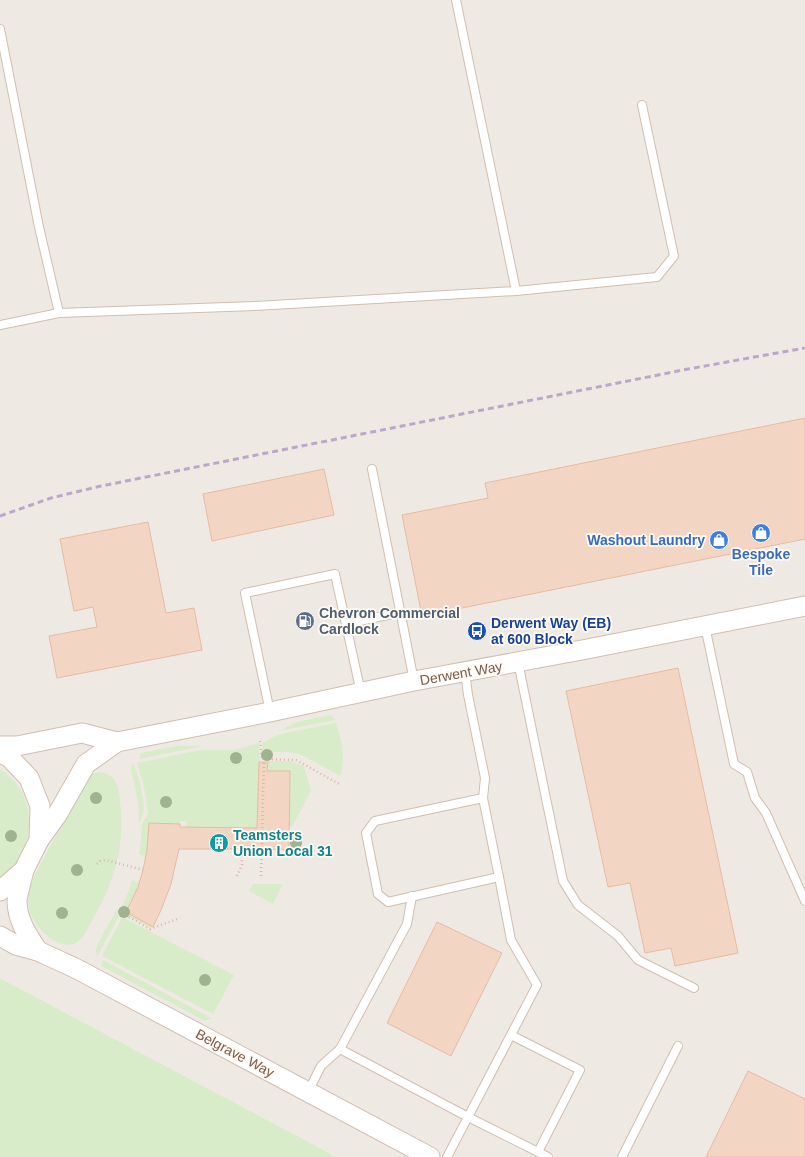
<svg xmlns="http://www.w3.org/2000/svg" width="805" height="1157" font-family="Arial,sans-serif">
	<style>
		.industrial { fill: #efe9e4 }
		.green { fill: #d8ecc9 }
		.building { fill: #f3d5c3; stroke: #e6bba3 }
		.lines { fill: none; stroke-linecap: round; stroke-linejoin: round }
		.service-casing { stroke: #d1beb0; stroke-width: 10 }
		.tertiary-casing { stroke: #d1beb0; stroke-width: 21 }
		.path { stroke: #d9b8a5; stroke-width: 2.5; stroke-dasharray: 1 3; stroke-linecap: butt }
		.service { stroke: #fff; stroke-width: 8 }
		.tertiary { stroke: #fff; stroke-width: 19 }
		.rail { stroke: #b9a8c9; stroke-width: 3; stroke-dasharray: 6 4; stroke-linecap: butt }
		.tree { fill: #a0b28e }
		.labels { text-anchor: middle; dominant-baseline: central; stroke-width: 3.5; stroke-linejoin: round; paint-order: stroke }
		.shop-label { font-size: 14px; font-weight: bold; fill: #366cbe; stroke: #fffaf3; text-anchor: end }
		.service-label { font-size: 14px; font-weight: bold; fill: #4e5e75; stroke: #fffaf3; text-anchor: start }
		.transit-label { font-size: 14px; font-weight: bold; fill: #164399; stroke: #fffaf3; text-anchor: start }
		.street-label { font-size: 14px; fill: #7a5c4d; stroke: #fffaf3 }
		.culture-label { font-size: 14px; font-weight: bold; fill: #0d838f; stroke: #fffaf3; text-anchor: start }
	</style>
	<rect width="100%" height="100%" fill="#fdf6ec"/>
	<polygon class="industrial" points="0,0 805,0 805,1157 337,1157 0,978"/>
	<g class="green">
		<polygon points="330,715 332,716 335,720 279,731 297,722"/>
		<path d="M336,723C342,741 346,758 340,776C325,768 310,758 295,753C285,751 273,752 263,752L262,743L280,734Z"/>
		<polygon points="259,743 260,762 257,828 186,828 186,821 180,821 180,824 150,823 147,856 139,855 141,839 142,824 148,813 144,787 137,763 201,750 235,750"/>
		<polygon points="177,746 202,746 140,759 140,754 145,752"/>
		<polygon points="268,761 291,761 304,766 311,791 292,827 289,825 290,771 268,771"/>
		<path d="M132,763C139,771 144,800 144,810C143,815 141,819 139,823L138,801L131,770Z"/>
		<path d="M0,769C9,775 18,784 23,794C36,822 27,862 0,878Z"/>
		<path d="M99,772C116,774 119,786 120,801C124,833 120,861 107,891C101,905 93,918 86,932C83,936 80,941 76,943C57,952 32,925 29,908C27,895 31,884 36,872L88,778L92,774Z"/>
		<polygon points="132,880 139,883 126,912 153,927 150,928 123,913 121,907 128,893"/>
		<polygon points="253,884 283,884 273,904 249,891"/>
		<polygon points="117,909 118,918 97,957 96,950 97,945"/>
		<polygon points="122,917 234,975 213,1014 102,956"/>
		<polygon points="103,960 211,1018 206,1021 203,1020 103,967 101,964"/>
		<polygon points="0,978 337,1157 0,1157"/>
	</g>
	<g class="building">
		<polygon points="805,418 805,539 422,616 402,515 488,498 485,483"/>
		<polygon points="324,469 334,515 212,541 203,494"/>
		<polygon points="148,522 166,613 194,608 202,650 57,678 49,636 97,627 93,607 74,611 60,539"/>
		<polygon points="678,668 738,953 675,966 671,948 645,953 630,883 608,887 566,691"/>
		<polygon points="259,762 268,762 267,771 290,771 289,850 257,849 179,849 171,884 161,910 153,927 126,912 138,887 143,870 147,850 149,823 180,824 180,827 257,828"/>
		<polygon points="437,922 502,953 451,1056 387,1023"/>
		<polygon points="748,1071 805,1099 805,1157 706,1157"/>
	</g>
	<g class="lines">
		<defs>
			<g id="service">
				<polyline points="456,0 516,291"/>
				<polyline points="0,29 39,227 59,313 0,325"/>
				<polyline points="59,313 255,306 516,291 657,277 674,256 642,105"/>
				<polyline points="372,469 414,681"/>
				<polyline points="346,624 401,612"/>
				<polyline points="705,626 734,764 747,772 755,798 766,813 805,901"/>
				<polyline points="518,662 563,881 578,905 618,936 638,960 694,988"/>
				<polyline points="465,672 468,695 485,778 483,798 375,821 366,833 378,894 388,902 499,877 483,798"/>
				<polyline points="270,712 245,593 335,574 361,693"/>
				<polyline points="511,1035 580,1070 538,1152"/>
				<polyline points="340,1049 468,1117 537,985 511,940 499,877"/>
				<polyline points="308,1092 321,1066 340,1049 407,924 412,896"/>
				<polyline points="447,1157 468,1117 548,1157"/>
				<polyline points="622,1157 678,1046"/>
			</g>
			<g id="tertiary">
				<polyline points="0,746 17,746 82,733 117,742"/>
				<polyline points="0,753 9,757 29,778 40,806 39,840 24,870 0,891"/>
				<polyline points="39,840 57,815 86,764 117,742 270,712 414,681 582,650 805,606"/>
				<path d="M24,870C22,880 18,892 17,901C17,920 28,936 38,951"/>
				<polyline points="0,936 16,945 38,951 77,969 430,1157"/>
			</g>
		</defs>
		<use href="#service" class="service-casing"/>
		<use href="#tertiary" class="tertiary-casing"/>
		<g class="path">
			<polyline points="260,741 262,759 296,760 341,785"/>
			<polyline points="97,864 100,861 106,860 143,870"/>
			<polyline points="237,876 242,865 241,849"/>
			<polyline points="261,876 264,759"/>
			<polyline points="122,913 150,929 180,918"/>
		</g>
		<use href="#service" class="service"/>
		<use href="#tertiary" class="tertiary"/>
		<polyline class="rail" points="0,516 51,498 101,486 688,369 805,348"/>
	</g>
	<g class="tree">
		<circle cx="267" cy="755" r="6"/>
		<circle cx="236" cy="758" r="6"/>
		<circle cx="96" cy="798" r="6"/>
		<circle cx="166" cy="802" r="6"/>
		<circle cx="11" cy="836" r="6"/>
		<circle cx="296" cy="843" r="6"/>
		<circle cx="77" cy="870" r="6"/>
		<circle cx="124" cy="912" r="6"/>
		<circle cx="62" cy="913" r="6"/>
		<circle cx="205" cy="980" r="6"/>
	</g>
	<defs>
		<symbol id="shop-disc" viewBox="-11 -11 22 22"><circle r="9.5" fill="#3f7fe0" stroke="#fffaf3"/><path d="M-5-2.5h2.3a2.7 3.5 0 0 1 5.4 0H5L5.5 6h-11ZM-1.5-2.5h3a1.5 2.3 0 0 0-3 0Z" fill="#fff"/></symbol>
		<symbol id="fuel-disc" viewBox="-11 -11 22 22"><circle r="9.5" fill="#5c6f8a" stroke="#fffaf3"/><path d="M-5.5-6h7V0h2V4h1.3V-2.5L3-4.5l.8-.8L6-3V5H2.5V1h-1V6h-7ZM-4.2-4.7v3.2H.2V-4.7Z" fill="#fff"/></symbol>
		<symbol id="bus-disc" viewBox="-11 -11 22 22"><circle r="9.5" fill="#1a4fb4" stroke="#fffaf3"/><path d="M-5-6H5V4H4V6H2V4H-2V6H-4V4H-5ZM-3.5-4V0h7V-4ZM-3.5 1.2v1.5H-2V1.2ZM2 1.2v1.5H3.5V1.2Z" fill="#fff"/></symbol>
		<symbol id="building-disc" viewBox="-11 -11 22 22"><circle r="9.5" fill="#0f9aa8" stroke="#fffaf3"/><path d="M-4-6H4V6H1V3H-1V6H-4ZM-2.5-4.3h1.7v1.8h-1.7ZM.8-4.3h1.7v1.8H.8ZM-2.5-1h1.7V.8h-1.7ZM.8-1h1.7V.8H.8Z" fill="#fff"/></symbol>
	</defs>
	<g fill-rule="evenodd">
		<use href="#shop-disc" x="750" y="522" width="22" height="22"/>
		<use href="#shop-disc" x="708" y="529" width="22" height="22"/>
		<use href="#fuel-disc" x="294" y="610" width="22" height="22"/>
		<use href="#bus-disc" x="466" y="620" width="22" height="22"/>
		<use href="#building-disc" x="208" y="832" width="22" height="22"/>
	</g>
	<g class="labels">
		<g class="shop-label">
			<text x="705" y="540">Washout Laundry</text>
			<text x="761" y="554" text-anchor="middle">Bespoke<tspan x="761" dy="16">Tile</tspan></text>
		</g>
		<g class="service-label">
			<text x="319" y="613">Chevron Commercial<tspan x="319" dy="16">Cardlock</tspan></text>
		</g>
		<g class="transit-label">
			<text x="491" y="623">Derwent Way (EB)<tspan x="491" dy="16">at 600 Block</tspan></text>
		</g>
		<g class="street-label">
			<text transform="translate(461 673) rotate(-10)">Derwent Way</text>
			<text transform="translate(235 1053) rotate(28)">Belgrave Way</text>
		</g>
		<g class="culture-label">
			<text x="233" y="835">Teamsters<tspan x="233" dy="16">Union Local 31</tspan></text>
		</g>
	</g>
</svg>
